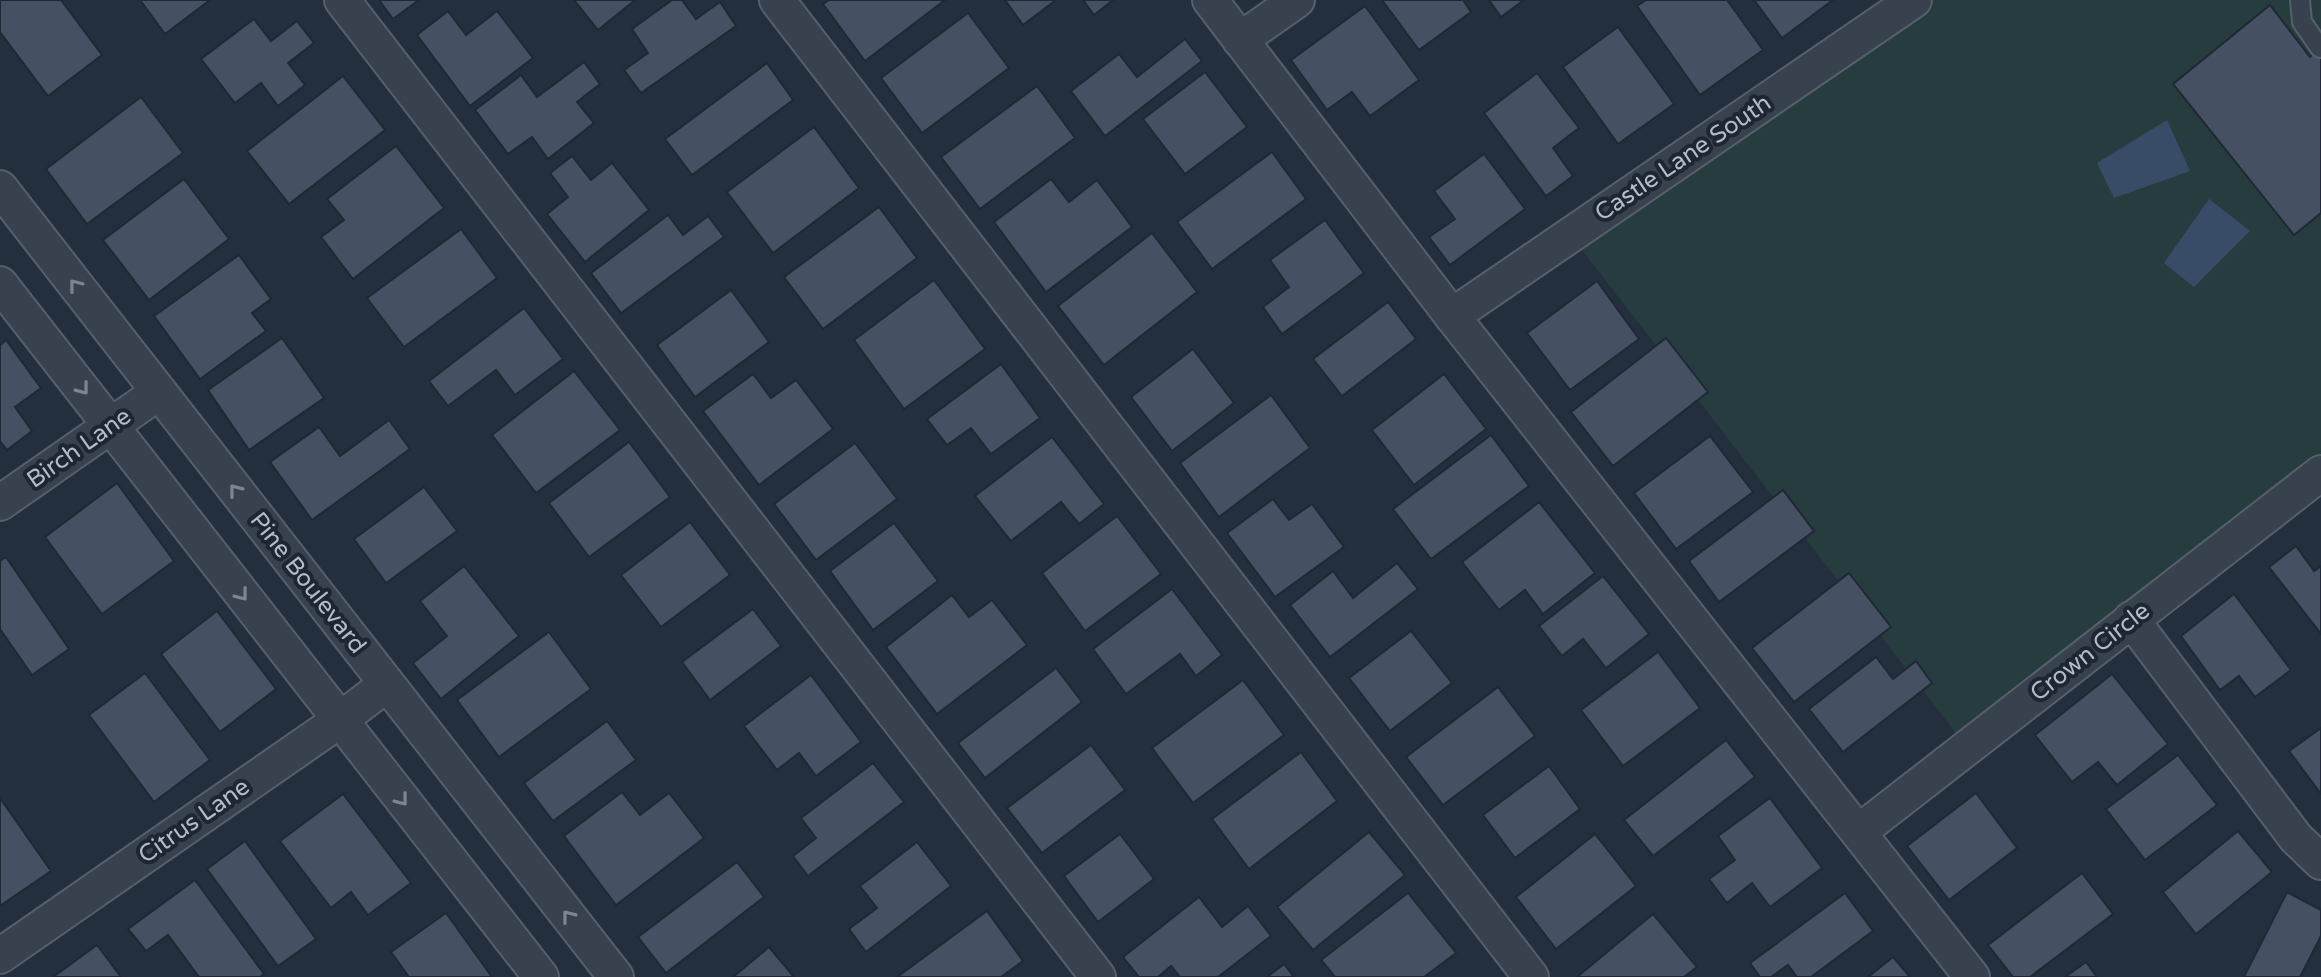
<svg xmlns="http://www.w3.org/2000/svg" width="2321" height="977" font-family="'Varela Round',sans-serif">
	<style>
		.green { fill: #263c3f }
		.water { fill: #394c67 }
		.building { fill: #455162; stroke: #1f2835; stroke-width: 2 }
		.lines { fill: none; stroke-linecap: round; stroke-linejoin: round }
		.lane-casing { stroke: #565f6c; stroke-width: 22 }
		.street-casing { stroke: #565f6c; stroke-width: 38 }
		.lane { stroke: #38414e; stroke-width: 18 }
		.street { stroke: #38414e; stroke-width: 34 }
		.oneway { stroke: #7c8592 }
		.labels { text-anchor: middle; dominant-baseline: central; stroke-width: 8; stroke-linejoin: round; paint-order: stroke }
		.street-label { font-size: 24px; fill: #b4bcc9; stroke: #1d2633 }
	</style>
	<rect width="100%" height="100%" fill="#242f3e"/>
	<polygon class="green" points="1905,0 2321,0 2321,470 1969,750 1568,232"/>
	<g class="water">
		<polygon points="2167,120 2190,171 2114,198 2097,163"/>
		<polygon points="2209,199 2250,231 2194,287 2164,263"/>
	</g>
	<g class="building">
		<polygon points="0,0 61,0 102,55 48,96 0,32"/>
		<polygon points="140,0 210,0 165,34"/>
		<polygon points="379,0 419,0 393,19"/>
		<polygon points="574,0 635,0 598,30"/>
		<polygon points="672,0 682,0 696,19 720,2 736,26 641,93 624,70 648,53 632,29"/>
		<polygon points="829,0 945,0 865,61 823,4"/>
		<polygon points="1005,0 1056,0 1023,25"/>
		<polygon points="1083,0 1113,0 1094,15"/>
		<polygon points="1382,0 1463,0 1471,12 1419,50"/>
		<polygon points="1489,0 1524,0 1501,17"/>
		<polygon points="1646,0 1727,0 1763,50 1700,95 1637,6"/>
		<polygon points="1754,0 1833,0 1782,38"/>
		<polygon points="2270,5 2310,57 2321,47 2321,213 2294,235 2173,84"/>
		<polygon points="1365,6 1419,80 1370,116 1352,92 1327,110 1291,60"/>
		<polygon points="448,11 466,35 497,11 533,58 470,106 417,35"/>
		<polygon points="968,13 1009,68 922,133 881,78"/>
		<polygon points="254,19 271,41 297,21 314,43 288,63 305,85 278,106 261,83 235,103 201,59"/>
		<polygon points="1618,27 1674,104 1618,144 1563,67"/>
		<polygon points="1185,39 1202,61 1105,136 1071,91 1119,54 1137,77"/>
		<polygon points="584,62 600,84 577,102 594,123 548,159 532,137 508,154 475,110 521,75 537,97"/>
		<polygon points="767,63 793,100 692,175 665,139"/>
		<polygon points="1205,72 1247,127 1185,174 1143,119"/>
		<polygon points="1537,73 1579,128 1553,148 1573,176 1546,196 1484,113"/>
		<polygon points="343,76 385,130 289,204 247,151"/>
		<polygon points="1037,86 1075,138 980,209 941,157"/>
		<polygon points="141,97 183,153 87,224 46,169"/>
		<polygon points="814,127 859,188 773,253 727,192"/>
		<polygon points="396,146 444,208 353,279 321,237 344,220 327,199"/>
		<polygon points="1272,152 1306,199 1212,269 1177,222"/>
		<polygon points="1484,154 1525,209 1450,265 1429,237 1455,219 1434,191"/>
		<polygon points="572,156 591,180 612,163 649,210 585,262 547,214 568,197 550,173"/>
		<polygon points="184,179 229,239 149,300 103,240"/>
		<polygon points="1051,179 1069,202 1097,180 1132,227 1046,292 994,222"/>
		<polygon points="879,207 917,258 823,329 784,277"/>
		<polygon points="668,215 683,235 708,216 724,237 621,313 591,273"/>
		<polygon points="1325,220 1364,273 1282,334 1263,307 1289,287 1270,260"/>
		<polygon points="461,229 497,278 404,347 367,298"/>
		<polygon points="1152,233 1197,292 1104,365 1058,306"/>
		<polygon points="239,255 271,299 252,313 266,331 200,379 154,316"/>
		<polygon points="934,280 985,349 904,409 854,340"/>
		<polygon points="1597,281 1639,339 1570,390 1527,333"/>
		<polygon points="731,290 769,342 695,397 657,345"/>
		<polygon points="1388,302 1416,339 1342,396 1313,359"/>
		<polygon points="524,308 563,359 515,395 496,370 448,406 429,381"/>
		<polygon points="282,338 324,398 249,450 208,390"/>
		<polygon points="1666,338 1708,392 1613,466 1571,412"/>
		<polygon points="6,340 41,388 15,407 32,431 7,450 0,441 0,345"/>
		<polygon points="1193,349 1234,403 1172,451 1131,397"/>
		<polygon points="1001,364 1040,418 991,454 971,428 947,445 927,419"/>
		<polygon points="574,371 620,430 536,493 492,435"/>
		<polygon points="753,374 771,398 796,380 833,429 759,485 703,411"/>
		<polygon points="1444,374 1486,429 1414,485 1372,430"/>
		<polygon points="1271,395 1310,448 1219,517 1180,463"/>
		<polygon points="389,420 410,449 312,520 270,462 319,427 340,456"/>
		<polygon points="1491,435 1529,486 1431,559 1393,509"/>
		<polygon points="1710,436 1753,492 1676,549 1634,493"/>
		<polygon points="1052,437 1104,504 1079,524 1061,502 1011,541 975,496"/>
		<polygon points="629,442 670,497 589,557 549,503"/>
		<polygon points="855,443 897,499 816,560 774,504"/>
		<polygon points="117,483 174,561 102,614 45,537"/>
		<polygon points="424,487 457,531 386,583 354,539"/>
		<polygon points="1783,490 1814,531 1719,602 1689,561"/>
		<polygon points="1273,499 1289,520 1312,504 1344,547 1275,597 1227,533"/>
		<polygon points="1539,502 1595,573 1543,614 1525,590 1499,610 1462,562"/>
		<polygon points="1117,516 1161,574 1085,631 1042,573"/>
		<polygon points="690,522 730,575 661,627 621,575"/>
		<polygon points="894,523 938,581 873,630 830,571"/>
		<polygon points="2296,546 2314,571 2321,566 2321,634 2269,567"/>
		<polygon points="6,557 69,649 32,675 0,629 0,561"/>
		<polygon points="1397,563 1418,589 1330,657 1290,605 1333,571 1353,598"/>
		<polygon points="464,566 519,636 441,699 413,663 447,636 420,601"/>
		<polygon points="1849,573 1891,627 1794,702 1752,648"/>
		<polygon points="1603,576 1649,634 1606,668 1583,639 1562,656 1539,626"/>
		<polygon points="1172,589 1222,655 1196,676 1180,654 1126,694 1093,649"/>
		<polygon points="2234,594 2291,670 2255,697 2239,676 2220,690 2181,636"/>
		<polygon points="952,595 969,617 992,600 1027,645 937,714 886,647"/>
		<polygon points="753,609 781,646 710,700 682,662"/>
		<polygon points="217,611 276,689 220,732 161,654"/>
		<polygon points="1411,631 1452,683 1390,731 1349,678"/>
		<polygon points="549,632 591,689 499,757 457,700"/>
		<polygon points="1658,652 1700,708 1623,766 1581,710"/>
		<polygon points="1876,657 1893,679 1916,661 1932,683 1843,752 1809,709"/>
		<polygon points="1056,668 1082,702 985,778 958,743"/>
		<polygon points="145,673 210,760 154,802 89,715"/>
		<polygon points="2112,674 2168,744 2117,785 2098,762 2072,782 2035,735"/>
		<polygon points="811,675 861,742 816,776 799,753 777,770 744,726"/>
		<polygon points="1243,680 1284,735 1193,803 1152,748"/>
		<polygon points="1498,687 1535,736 1443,805 1406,757"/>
		<polygon points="607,721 636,760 553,821 524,783"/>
		<polygon points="2321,728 2321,794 2289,751"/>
		<polygon points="1726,740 1755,777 1653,856 1624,820"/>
		<polygon points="1091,745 1125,790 1042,853 1007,808"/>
		<polygon points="1301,752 1337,801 1249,869 1212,819"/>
		<polygon points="2178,755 2217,805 2145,860 2106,809"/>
		<polygon points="873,763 904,802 808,876 793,856 816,838 801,818"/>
		<polygon points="1549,766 1580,809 1515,858 1483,815"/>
		<polygon points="622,792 640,815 669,793 704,838 616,905 564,836"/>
		<polygon points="1976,793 2017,848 1949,900 1907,846"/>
		<polygon points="343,794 411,883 368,915 351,892 331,908 280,841"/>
		<polygon points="0,798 51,871 0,906"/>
		<polygon points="1770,798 1822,868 1770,907 1752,883 1727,903 1709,879 1735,860 1718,836"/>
		<polygon points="2238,831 2272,872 2196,934 2163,892"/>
		<polygon points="1369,832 1405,875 1313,950 1277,907"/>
		<polygon points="1120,834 1154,879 1098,922 1064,876"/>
		<polygon points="1595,834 1636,886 1556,949 1516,897"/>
		<polygon points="245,841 316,939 278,966 207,869"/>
		<polygon points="917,842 951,886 866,952 849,929 877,908 860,886"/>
		<polygon points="737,862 764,897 666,973 638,937"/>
		<polygon points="2082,873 2113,914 2030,977 2013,977 1988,945"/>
		<polygon points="195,880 264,974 260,977 199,977 168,935 146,951 128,929"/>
		<polygon points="2287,892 2321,910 2321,936 2300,977 2244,977"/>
		<polygon points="1408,893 1456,953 1424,977 1335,977 1321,960"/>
		<polygon points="1845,893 1873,931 1811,977 1797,977 1788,965 1771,977 1760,977 1750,963"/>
		<polygon points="1199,897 1222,927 1248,906 1271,936 1218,977 1180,977 1171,966 1158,977 1139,977 1123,957"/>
		<polygon points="987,911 1023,961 1001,977 897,977"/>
		<polygon points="446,913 492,977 409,977 391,952"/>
		<polygon points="1653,914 1697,967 1684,977 1577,977"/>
		<polygon points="97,945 121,977 53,977"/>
		<polygon points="769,947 794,977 733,977"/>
		<polygon points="1893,957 1910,977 1868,977"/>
		<polygon points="2086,962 2097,977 2065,977"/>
		<polygon points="1284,964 1294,977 1267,977"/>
	</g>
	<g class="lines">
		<defs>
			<polyline id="lane" points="2300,0 2302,22 2320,48"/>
			<g id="street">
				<polyline points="342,0 1098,977"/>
				<polyline points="777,0 1531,977"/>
				<polyline points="1210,0 1452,316 1972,977"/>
				<polyline points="1240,40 1297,0"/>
				<polyline points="0,188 616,977"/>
				<polyline points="0,284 541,977"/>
				<polyline points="1452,316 1914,0"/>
				<polyline points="0,503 159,392"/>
				<polyline points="2131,619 2296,838 2321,862"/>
				<polyline points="1860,831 2321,473"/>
				<polyline points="0,956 340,720 387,684"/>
			</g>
		</defs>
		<use href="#lane" class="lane-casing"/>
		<use href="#street" class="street-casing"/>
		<use href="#lane" class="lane"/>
		<use href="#street" class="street"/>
	</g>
	<defs><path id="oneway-chevron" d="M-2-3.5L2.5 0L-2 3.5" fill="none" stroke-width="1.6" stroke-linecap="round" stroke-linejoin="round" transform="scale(2)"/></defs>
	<g class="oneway">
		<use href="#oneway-chevron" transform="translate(75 285) rotate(-128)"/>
		<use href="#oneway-chevron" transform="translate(83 389) rotate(52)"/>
		<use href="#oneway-chevron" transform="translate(235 490) rotate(-128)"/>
		<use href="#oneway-chevron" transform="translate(242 595) rotate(52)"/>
		<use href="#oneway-chevron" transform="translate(402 800) rotate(52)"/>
		<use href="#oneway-chevron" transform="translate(568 916) rotate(-128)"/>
	</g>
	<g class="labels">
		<g class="street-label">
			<text transform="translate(1683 158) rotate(-34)">Castle Lane South</text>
			<text transform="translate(79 448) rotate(-35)">Birch Lane</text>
			<text transform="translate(308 583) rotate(52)">Pine Boulevard</text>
			<text transform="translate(2090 652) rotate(-38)">Crown Circle</text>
			<text transform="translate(194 821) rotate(-35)">Citrus Lane</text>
		</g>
	</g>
</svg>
